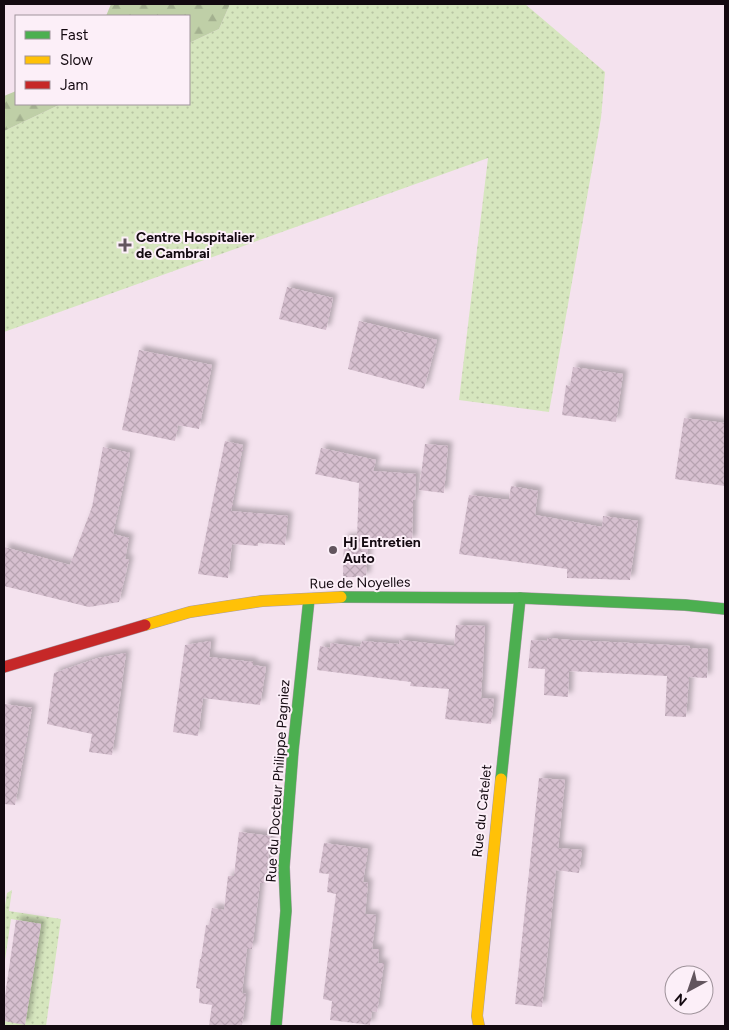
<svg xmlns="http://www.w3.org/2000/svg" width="729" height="1030" font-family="Figtree,sans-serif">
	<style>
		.grass { fill: url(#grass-dots) }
		.forest { fill: url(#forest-firs) }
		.building { fill: url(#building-cross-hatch); filter: url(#shadow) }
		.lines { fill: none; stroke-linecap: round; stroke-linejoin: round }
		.fast-casing { stroke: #a99ca5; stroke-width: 12 }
		.slow-casing { stroke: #a99ca5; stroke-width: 12 }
		.jam-casing { stroke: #a99ca5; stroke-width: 12 }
		.fast { stroke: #4caf50; stroke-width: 11 }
		.slow { stroke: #ffc107; stroke-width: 11 }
		.jam { stroke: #c62828; stroke-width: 11 }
		.poi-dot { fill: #62555e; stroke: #fceff8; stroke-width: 2 }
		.labels { text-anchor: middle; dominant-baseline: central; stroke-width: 4; stroke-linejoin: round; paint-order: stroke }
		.poi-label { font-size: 14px; font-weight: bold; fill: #130910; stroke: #fceff8; text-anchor: start }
		.street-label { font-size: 14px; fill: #130910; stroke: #fceff8 }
	</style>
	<defs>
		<pattern id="grass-dots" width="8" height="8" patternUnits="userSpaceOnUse" patternTransform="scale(1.25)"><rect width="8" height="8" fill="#d6e6be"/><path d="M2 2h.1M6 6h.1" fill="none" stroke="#b7c4a2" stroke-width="1.8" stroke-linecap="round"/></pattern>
		<pattern id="forest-firs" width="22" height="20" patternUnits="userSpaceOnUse" patternTransform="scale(1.25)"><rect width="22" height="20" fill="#bfcfa7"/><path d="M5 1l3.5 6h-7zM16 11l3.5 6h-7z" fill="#a3b08f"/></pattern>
		<pattern id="building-cross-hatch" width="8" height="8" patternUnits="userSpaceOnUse" patternTransform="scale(1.25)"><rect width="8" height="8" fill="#d6bfcf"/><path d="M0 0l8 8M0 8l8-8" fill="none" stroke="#b7a3b1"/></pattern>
		<filter id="shadow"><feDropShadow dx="4.5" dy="-4.5" stdDeviation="2.5" flood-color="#0004"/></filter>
	</defs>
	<rect width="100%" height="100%" fill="#f4e2ee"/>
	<g class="grass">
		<polygon points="230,4 525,4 605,72 601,118 549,412 459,400 488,158 4,332 4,131 61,104 189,104 189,43 219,29"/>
		<polygon points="12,890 9,911 61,919 46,1026 4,1026 4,1021 25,1024 41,924 11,919 4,967 4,912 7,893"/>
	</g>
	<g class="forest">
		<polygon points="111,4 230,4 219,29 189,43 189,16 106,16"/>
		<polygon points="16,91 16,104 61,104 4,131 4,96"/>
	</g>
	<g class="building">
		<polygon points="287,287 333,298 326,330 279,319"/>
		<polygon points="359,321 437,340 424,389 348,369"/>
		<polygon points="139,350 212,365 199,429 178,425 175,441 122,430"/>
		<polygon points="573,367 623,374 616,422 562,415 566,385 570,386"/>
		<polygon points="684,418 725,423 725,486 675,479"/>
		<polygon points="225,441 243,445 231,511 288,516 285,545 258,543 258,546 232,544 228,578 198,574"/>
		<polygon points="425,444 448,446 444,493 419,490"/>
		<polygon points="103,447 130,453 113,534 129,538 125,559 129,560 119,602 89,607 4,586 4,547 70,565 92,507"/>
		<polygon points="321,448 376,460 373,471 416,474 415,500 413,500 412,541 368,541 366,577 343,577 344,538 357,538 359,483 315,474"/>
		<polygon points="511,486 538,491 535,515 602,527 603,516 638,521 630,580 567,578 567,569 459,554 469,495 509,500"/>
		<polygon points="456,625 485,626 481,698 494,699 491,724 445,719 449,689 410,686 411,682 317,670 320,646 330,648 331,643 360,647 362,641 399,644 400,640 454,646"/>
		<polygon points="547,638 570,640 690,646 690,648 708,649 707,678 689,677 686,717 665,716 667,676 569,671 568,697 544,695 545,669 528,668 531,640 547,641"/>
		<polygon points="211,641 209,657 253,662 253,665 266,667 260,705 203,698 198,736 173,732 185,645"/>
		<polygon points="126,653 112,755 89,752 92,734 47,724 54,673 98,658"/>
		<polygon points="4,704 32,708 15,805 4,804"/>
		<polygon points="539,778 565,780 558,848 582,850 579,873 556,870 542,1007 515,1004"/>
		<polygon points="239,832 271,836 265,883 260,883 252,949 247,949 242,993 246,994 242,1026 209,1026 212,1005 199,1003 200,989 196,988 200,959 201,959 206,925 209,925 212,908 224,910 228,876 234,876"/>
		<polygon points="324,843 368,849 363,882 368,883 365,914 376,915 372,949 379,949 378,963 384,963 377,1012 372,1011 370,1025 330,1020 332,1001 323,999 336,894 327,892 329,874 319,873"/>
		<polygon points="16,920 41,924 25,1025 4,1021 4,1003"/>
	</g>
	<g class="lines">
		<defs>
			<g id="fast">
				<polyline points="341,597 520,598 685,605 725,609"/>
				<polyline points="501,779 520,598"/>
				<polyline points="276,1026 286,911 284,867 293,750 309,599"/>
			</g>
			<g id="slow">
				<polyline points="145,625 190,612 262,601 341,597"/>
				<polyline points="479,1026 477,1016 501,779"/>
			</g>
			<polyline id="jam" points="4,667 145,625"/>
		</defs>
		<use href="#fast" class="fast-casing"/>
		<use href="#slow" class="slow-casing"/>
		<use href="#jam" class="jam-casing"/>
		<use href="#fast" class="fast"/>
		<use href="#slow" class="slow"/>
		<use href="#jam" class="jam"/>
	</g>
	<g class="poi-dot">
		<path d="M122.5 237.5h5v5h5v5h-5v5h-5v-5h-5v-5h5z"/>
		<circle cx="333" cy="550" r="5"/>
	</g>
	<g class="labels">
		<g class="poi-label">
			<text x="136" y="237">Centre Hospitalier<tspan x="136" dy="16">de Cambrai</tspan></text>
			<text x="343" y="542">Hj Entretien<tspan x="343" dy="16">Auto</tspan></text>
		</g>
		<g class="street-label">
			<text transform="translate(360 583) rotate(-1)">Rue de Noyelles</text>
			<text transform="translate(278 781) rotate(-86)">Rue du Docteur Philippe Pagniez</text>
			<text transform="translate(482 811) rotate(-84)">Rue du Catelet</text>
		</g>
	</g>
	<rect width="729" height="1030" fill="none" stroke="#130910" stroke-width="10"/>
	<rect x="15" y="15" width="175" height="90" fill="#fceff8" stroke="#9f939b"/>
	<rect x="25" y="31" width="25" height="8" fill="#4caf50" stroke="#9f939b"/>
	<text x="60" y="40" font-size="15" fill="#130910">Fast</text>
	<rect x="25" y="56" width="25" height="8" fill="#ffc107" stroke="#9f939b"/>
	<text x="60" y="65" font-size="15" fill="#130910">Slow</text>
	<rect x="25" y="81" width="25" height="8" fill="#c62828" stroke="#9f939b"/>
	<text x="60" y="90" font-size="15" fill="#130910">Jam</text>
	<g transform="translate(689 990) rotate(220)"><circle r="24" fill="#fceff8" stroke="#9f939b"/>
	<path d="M0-4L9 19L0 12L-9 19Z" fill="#62555e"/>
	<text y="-8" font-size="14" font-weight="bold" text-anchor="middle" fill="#130910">N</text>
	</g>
</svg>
